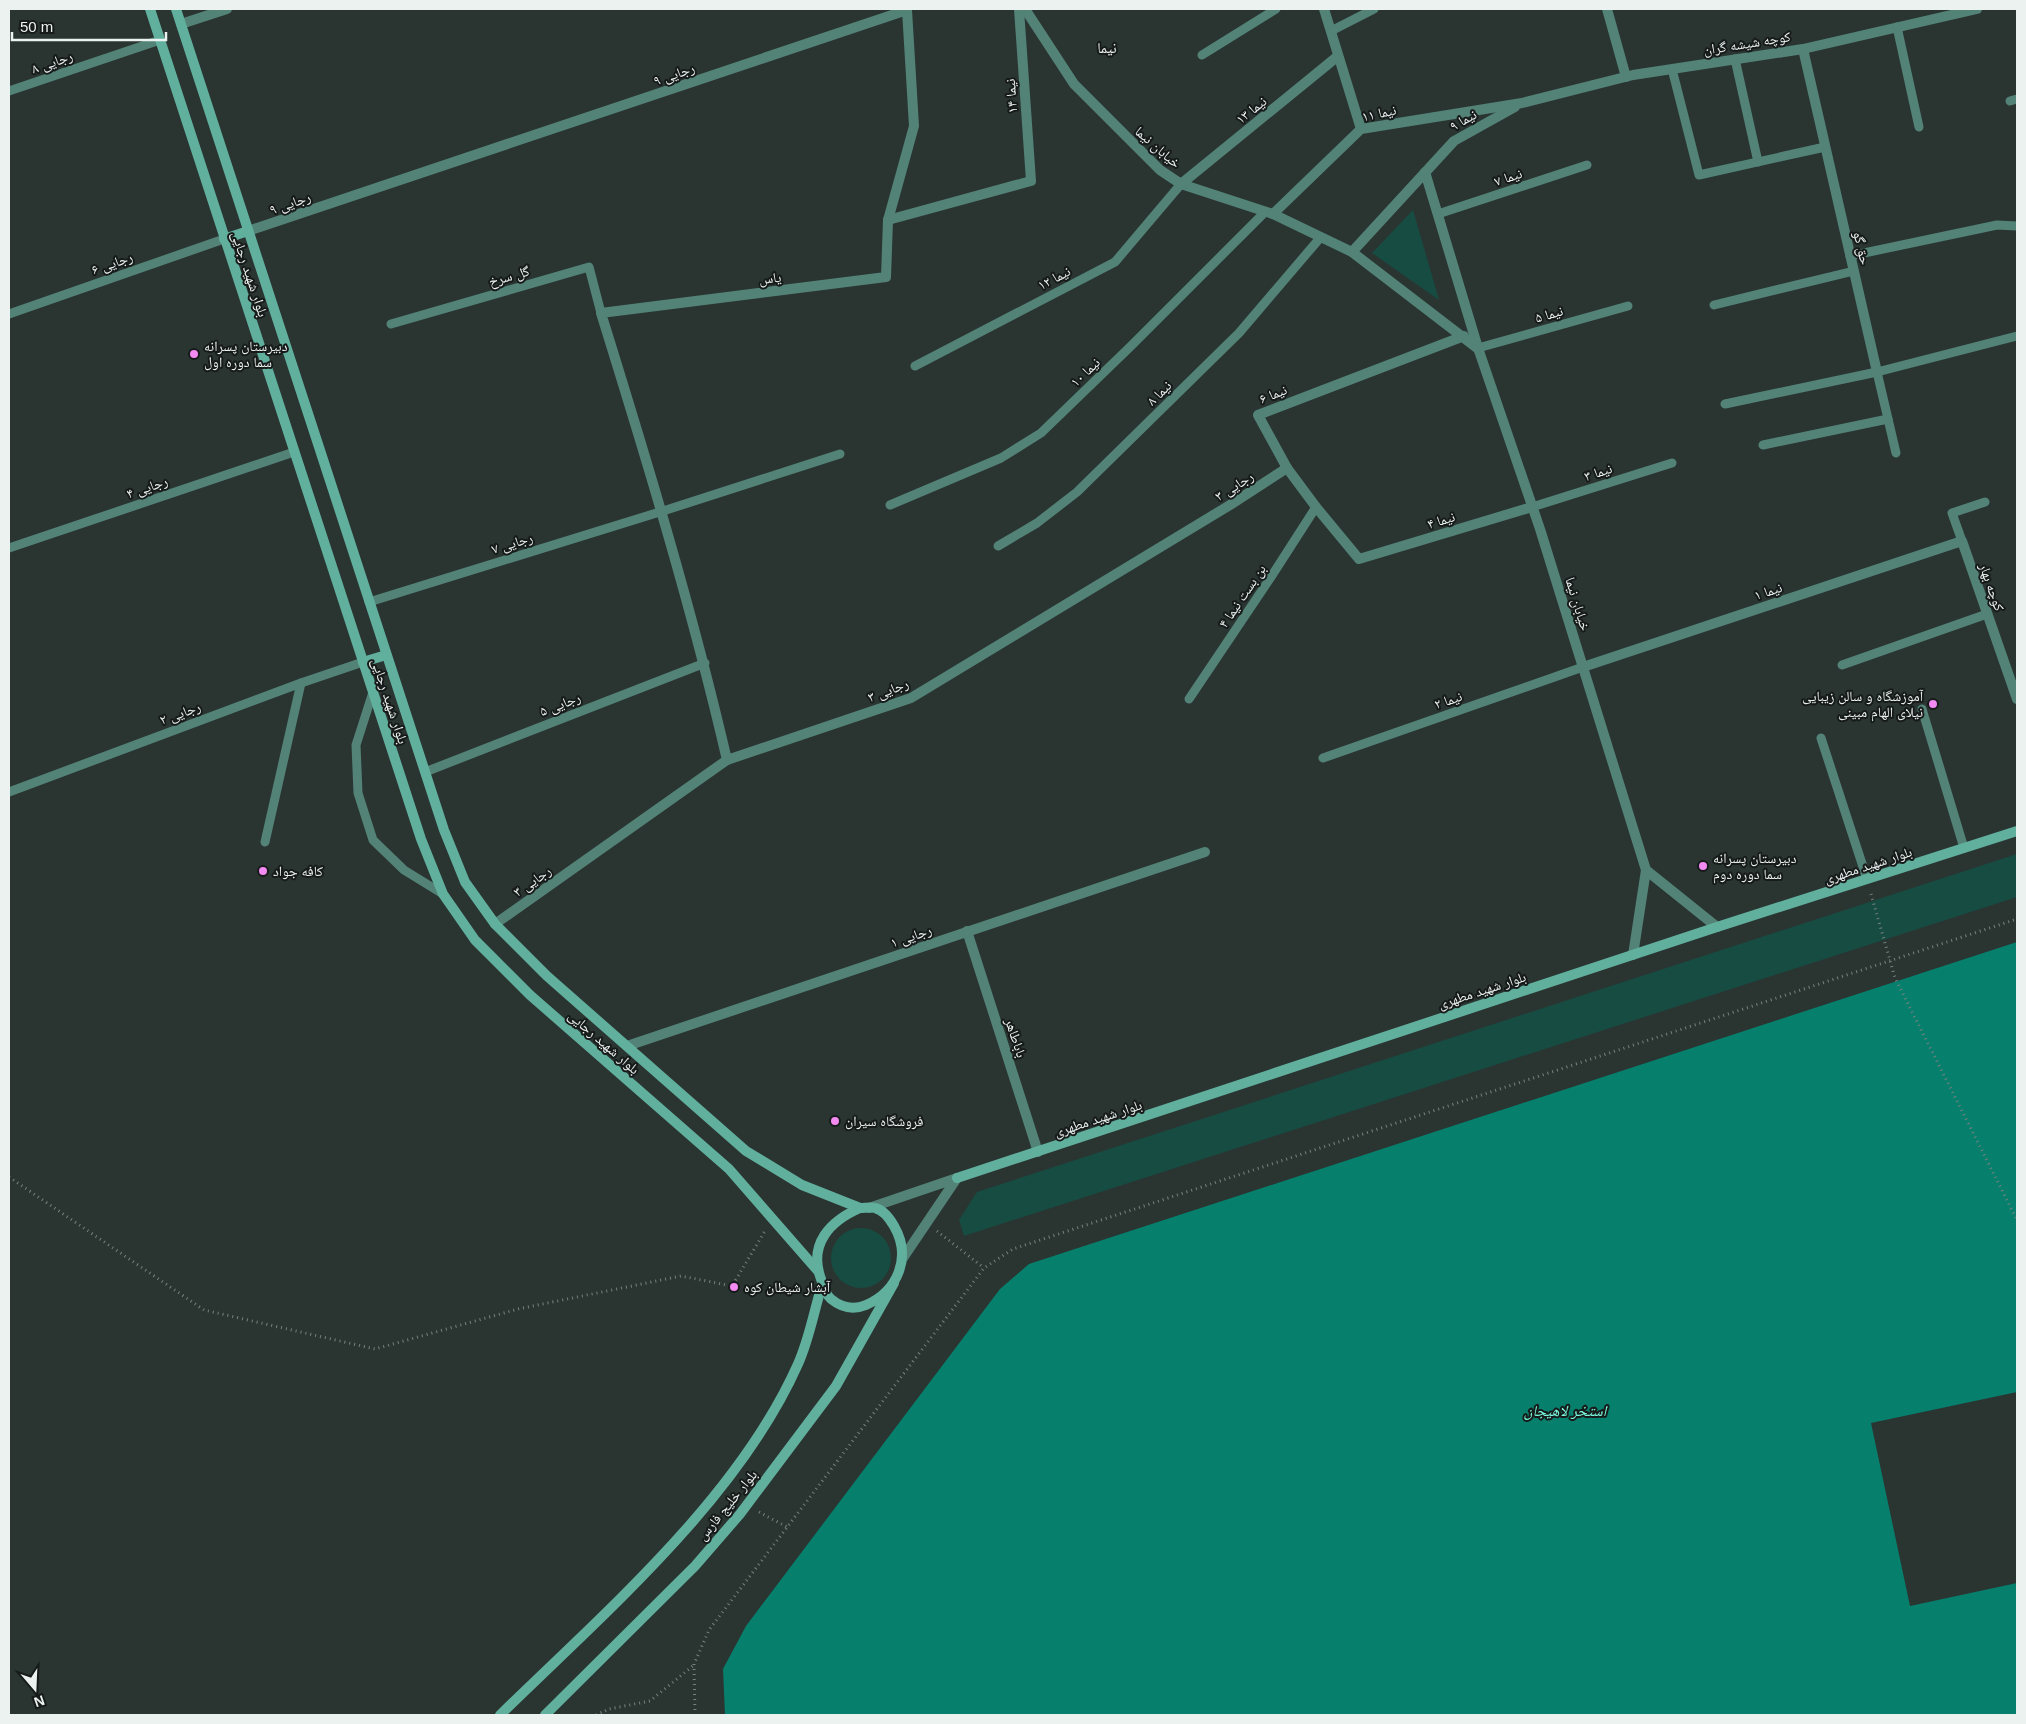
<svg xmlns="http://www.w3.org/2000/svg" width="2026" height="1724" font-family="Arial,'Noto Naskh Arabic',sans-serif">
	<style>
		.green { fill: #174c42 }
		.water { fill: #077f6d }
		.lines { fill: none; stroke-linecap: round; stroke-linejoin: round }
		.path { stroke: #77817e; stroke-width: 3; stroke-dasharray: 1 4; stroke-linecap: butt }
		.service { stroke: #538377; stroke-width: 9 }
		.minor { stroke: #538377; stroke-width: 10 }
		.tertiary { stroke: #538377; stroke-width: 10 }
		.secondary { stroke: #61b09e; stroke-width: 10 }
		.poi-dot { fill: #f38af2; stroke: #161b1a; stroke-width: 2 }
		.labels { text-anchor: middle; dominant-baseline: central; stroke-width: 4; stroke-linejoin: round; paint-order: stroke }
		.street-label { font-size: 14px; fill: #ebf2f0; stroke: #161b1a }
		.poi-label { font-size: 14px; fill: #ebf2f0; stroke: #161b1a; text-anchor: start }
		.neighbourhood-label { font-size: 15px; fill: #ebf2f0; stroke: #161b1a }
		.water-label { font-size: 15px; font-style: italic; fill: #7cfce1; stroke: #161b1a }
	</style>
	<rect width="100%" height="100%" fill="#2a3532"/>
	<g class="green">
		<polygon points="1413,210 1439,300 1372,253"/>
		<polygon points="2017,854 2017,897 964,1236 959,1220 977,1192"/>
		<circle cx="861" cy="1258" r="30"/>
	</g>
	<polygon class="water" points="2017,942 2017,1392 1871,1423 1910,1606 2017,1583 2017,1715 725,1715 723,1669 746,1626 1000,1289 1029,1264"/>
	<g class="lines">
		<g class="path">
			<polyline points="1871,894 1895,978 2017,1220"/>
			<polyline points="9,1177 204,1310 375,1349 518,1309 681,1276 732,1286 765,1231"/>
			<polyline points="937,1231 984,1268"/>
			<polyline points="759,1512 787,1527"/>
			<polyline points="596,1715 609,1709 650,1701 694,1665"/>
			<polyline points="695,1715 694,1664 709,1630 984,1268 1013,1249 2017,919"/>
		</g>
		<g class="service">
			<polyline points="1897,27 1919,127"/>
			<polyline points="1331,31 1374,9"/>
			<polyline points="1202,55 1276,9"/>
			<polyline points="1735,59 1758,162"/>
			<polyline points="1672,69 1699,175 1825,147"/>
			<polyline points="9,91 160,40"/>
			<polyline points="2010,101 2017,99"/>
			<polyline points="1438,214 1587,165"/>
			<polyline points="1850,256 1997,225 2017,226"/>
			<polyline points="1714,305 1854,271"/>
			<polyline points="9,314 224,239"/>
			<polyline points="391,324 589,267 601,313"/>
			<polyline points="1478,348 1628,306"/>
			<polyline points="915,366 1115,262 1181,184"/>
			<polyline points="1877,372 1896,453"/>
			<polyline points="1725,404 1877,372 2017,336"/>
			<polyline points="1763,445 1888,419"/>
			<polyline points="890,505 1001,458 1041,433 1131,346 1265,212"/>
			<polyline points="1532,507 1672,463"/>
			<polyline points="1962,541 1952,513 1985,502"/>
			<polyline points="998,546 1037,523 1077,492 1239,333 1320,238"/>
			<polyline points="9,548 294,452"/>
			<polyline points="369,602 663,511 840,454"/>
			<polyline points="1842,665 1987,614"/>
			<polyline points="373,692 356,745 358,793 373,840 404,870 443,894"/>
			<polyline points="1189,699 1271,577 1316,507"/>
			<polyline points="1922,709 1964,848"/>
			<polyline points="1821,738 1867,879"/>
			<polyline points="1323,758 1583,667"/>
			<polyline points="425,772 705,663"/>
			<polyline points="9,792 301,683 363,662"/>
			<polyline points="265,842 301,683"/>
		</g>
		<g class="minor">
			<polyline points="1025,9 1074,84 1160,170 1181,184 1273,214 1352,252 1477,348"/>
			<polyline points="1324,9 1361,129"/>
			<polyline points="1607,9 1626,77"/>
			<polyline points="181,24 227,9"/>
			<polyline points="1803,49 1877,372"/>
			<polyline points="1425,172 1478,348 1540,529 1646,870 1633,955"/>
			<polyline points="1181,184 1338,56"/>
			<polyline points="1273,214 1361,129 1522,103 1633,75 1803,49 1977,9"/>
			<polyline points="888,220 1031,181 1019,9"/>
			<path d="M248,231L907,10L914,126L888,220L886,277L601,313C647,461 692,609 727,760"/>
			<polyline points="1352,252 1454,141 1515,107"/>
			<polyline points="1464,336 1258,415 1287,468 1316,507 1359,559 1532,507"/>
			<polyline points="1583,667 1962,541 2017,699"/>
			<polyline points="1646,870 1717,927"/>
			<polyline points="495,924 727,760 911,698 1230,505 1287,468"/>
			<polyline points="967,931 1038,1152"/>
			<polyline points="627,1046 1205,852"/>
		</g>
		<g class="tertiary">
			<polyline points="869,1208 957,1178"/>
			<polyline points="903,1258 957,1178"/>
		</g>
		<g class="secondary">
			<polyline points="150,9 421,839 443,894 475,940 530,995 729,1169 818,1271"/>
			<polyline points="176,9 444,830 465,882 495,924 547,976 746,1151 802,1185 860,1208"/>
			<polyline points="224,239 248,231"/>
			<polyline points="363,662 386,655"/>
			<polyline points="957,1178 1717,927 2017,831"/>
			<path d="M860,1208C865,1208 871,1207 875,1208C884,1210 890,1219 894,1226C912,1257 898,1291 866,1305C854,1310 842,1308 831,1299C826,1295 823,1286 821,1279C808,1244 830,1221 860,1208Z"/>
			<path d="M500,1715C604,1613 738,1499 798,1364C809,1340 814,1311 822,1285"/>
			<polyline points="545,1715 695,1566 740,1514 836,1386 894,1283"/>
		</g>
	</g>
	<g class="poi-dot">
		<circle cx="194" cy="354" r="5"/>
		<circle cx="1933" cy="704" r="5"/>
		<circle cx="1703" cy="866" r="5"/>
		<circle cx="263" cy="871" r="5"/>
		<circle cx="835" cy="1121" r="5"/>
		<circle cx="734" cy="1287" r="5"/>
	</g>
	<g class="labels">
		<g class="street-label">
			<text transform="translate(1747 43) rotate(-9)">کوچه شیشه گران</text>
			<text transform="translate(52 62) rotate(-19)">رجایی ۸</text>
			<text transform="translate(674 74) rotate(-19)">رجایی ۹</text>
			<text transform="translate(1011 96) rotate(-94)">نیما ۱۴</text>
			<text transform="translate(1251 110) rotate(-39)">نیما ۱۳</text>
			<text transform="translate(1379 113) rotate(-12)">نیما ۱۱</text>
			<text transform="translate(1463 120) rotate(-30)">نیما ۹</text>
			<text transform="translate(1158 147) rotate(41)">خیابان نیما</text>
			<text transform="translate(1508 177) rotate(-18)">نیما ۷</text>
			<text transform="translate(290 203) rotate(-19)">رجایی ۹</text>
			<text transform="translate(1862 248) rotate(77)">حق گو</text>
			<text transform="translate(112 263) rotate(-19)">رجایی ۶</text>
			<text transform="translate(250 274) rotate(72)">بلوار شهید رجایی</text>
			<text transform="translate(509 276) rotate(-16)">گل سرخ</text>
			<text transform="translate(770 278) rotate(-7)">یاس</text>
			<text transform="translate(1054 278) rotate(-28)">نیما ۱۲</text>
			<text transform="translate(1549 314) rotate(-16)">نیما ۵</text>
			<text transform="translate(1085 372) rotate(-44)">نیما ۱۰</text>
			<text transform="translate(1159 393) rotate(-45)">نیما ۸</text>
			<text transform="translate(1273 394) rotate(-22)">نیما ۶</text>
			<text transform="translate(1598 472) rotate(-18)">نیما ۳</text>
			<text transform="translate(1234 486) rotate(-32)">رجایی ۳</text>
			<text transform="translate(147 487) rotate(-19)">رجایی ۴</text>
			<text transform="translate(1441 520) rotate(-17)">نیما ۴</text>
			<text transform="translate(512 543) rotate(-17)">رجایی ۷</text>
			<text transform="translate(1992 587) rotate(71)">کوچه بهار</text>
			<text transform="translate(1768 591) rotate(-18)">نیما ۱</text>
			<text transform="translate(1242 596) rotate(-56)">بن بست نیما ۴</text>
			<text transform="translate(1578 604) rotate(73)">خیابان نیما</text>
			<text transform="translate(888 690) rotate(-21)">رجایی ۳</text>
			<text transform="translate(1448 700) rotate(-19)">نیما ۲</text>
			<text transform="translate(390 701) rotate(72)">بلوار شهید رجایی</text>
			<text transform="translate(560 704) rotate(-21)">رجایی ۵</text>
			<text transform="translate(180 713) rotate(-20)">رجایی ۲</text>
			<text transform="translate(1868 865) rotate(-18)">بلوار شهید مطهری</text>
			<text transform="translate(532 881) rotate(-35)">رجایی ۳</text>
			<text transform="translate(911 936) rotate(-19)">رجایی ۱</text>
			<text transform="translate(1482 990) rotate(-18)">بلوار شهید مطهری</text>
			<text transform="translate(1016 1038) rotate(72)">باباطاهر</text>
			<text transform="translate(604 1042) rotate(41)">بلوار شهید رجایی</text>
			<text transform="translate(1098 1118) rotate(-18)">بلوار شهید مطهری</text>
			<text transform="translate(727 1505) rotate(-51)">بلوار خلیج فارس</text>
		</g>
		<g class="poi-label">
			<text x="204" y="346">دبیرستان پسرانه<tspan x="204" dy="16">سما دوره اول</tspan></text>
			<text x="1923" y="696" text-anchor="end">آموزشگاه و سالن زیبایی<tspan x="1923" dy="16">نیلای الهام مبینی</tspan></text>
			<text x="1713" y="858">دبیرستان پسرانه<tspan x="1713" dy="16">سما دوره دوم</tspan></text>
			<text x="273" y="871">کافه جواد</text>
			<text x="845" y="1121">فروشگاه سیران</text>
			<text x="744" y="1287">آبشار شیطان کوه</text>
		</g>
		<g class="neighbourhood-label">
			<text x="1107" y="47">نیما</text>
		</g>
		<g class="water-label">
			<text x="1565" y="1410">استخر لاهیجان</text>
		</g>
	</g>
	<rect width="2026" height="1724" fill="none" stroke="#ebf2f0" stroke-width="20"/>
	<g transform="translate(35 1689) rotate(161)" stroke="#161b1a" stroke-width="4" paint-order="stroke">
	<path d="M0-4L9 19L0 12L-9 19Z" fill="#ebf2f0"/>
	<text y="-8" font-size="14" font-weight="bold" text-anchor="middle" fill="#ebf2f0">N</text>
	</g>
	<path d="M12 32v8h154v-8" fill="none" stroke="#ebf2f0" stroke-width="2.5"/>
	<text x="20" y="32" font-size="15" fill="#ebf2f0" stroke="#161b1a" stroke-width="4" paint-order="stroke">50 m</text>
</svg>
